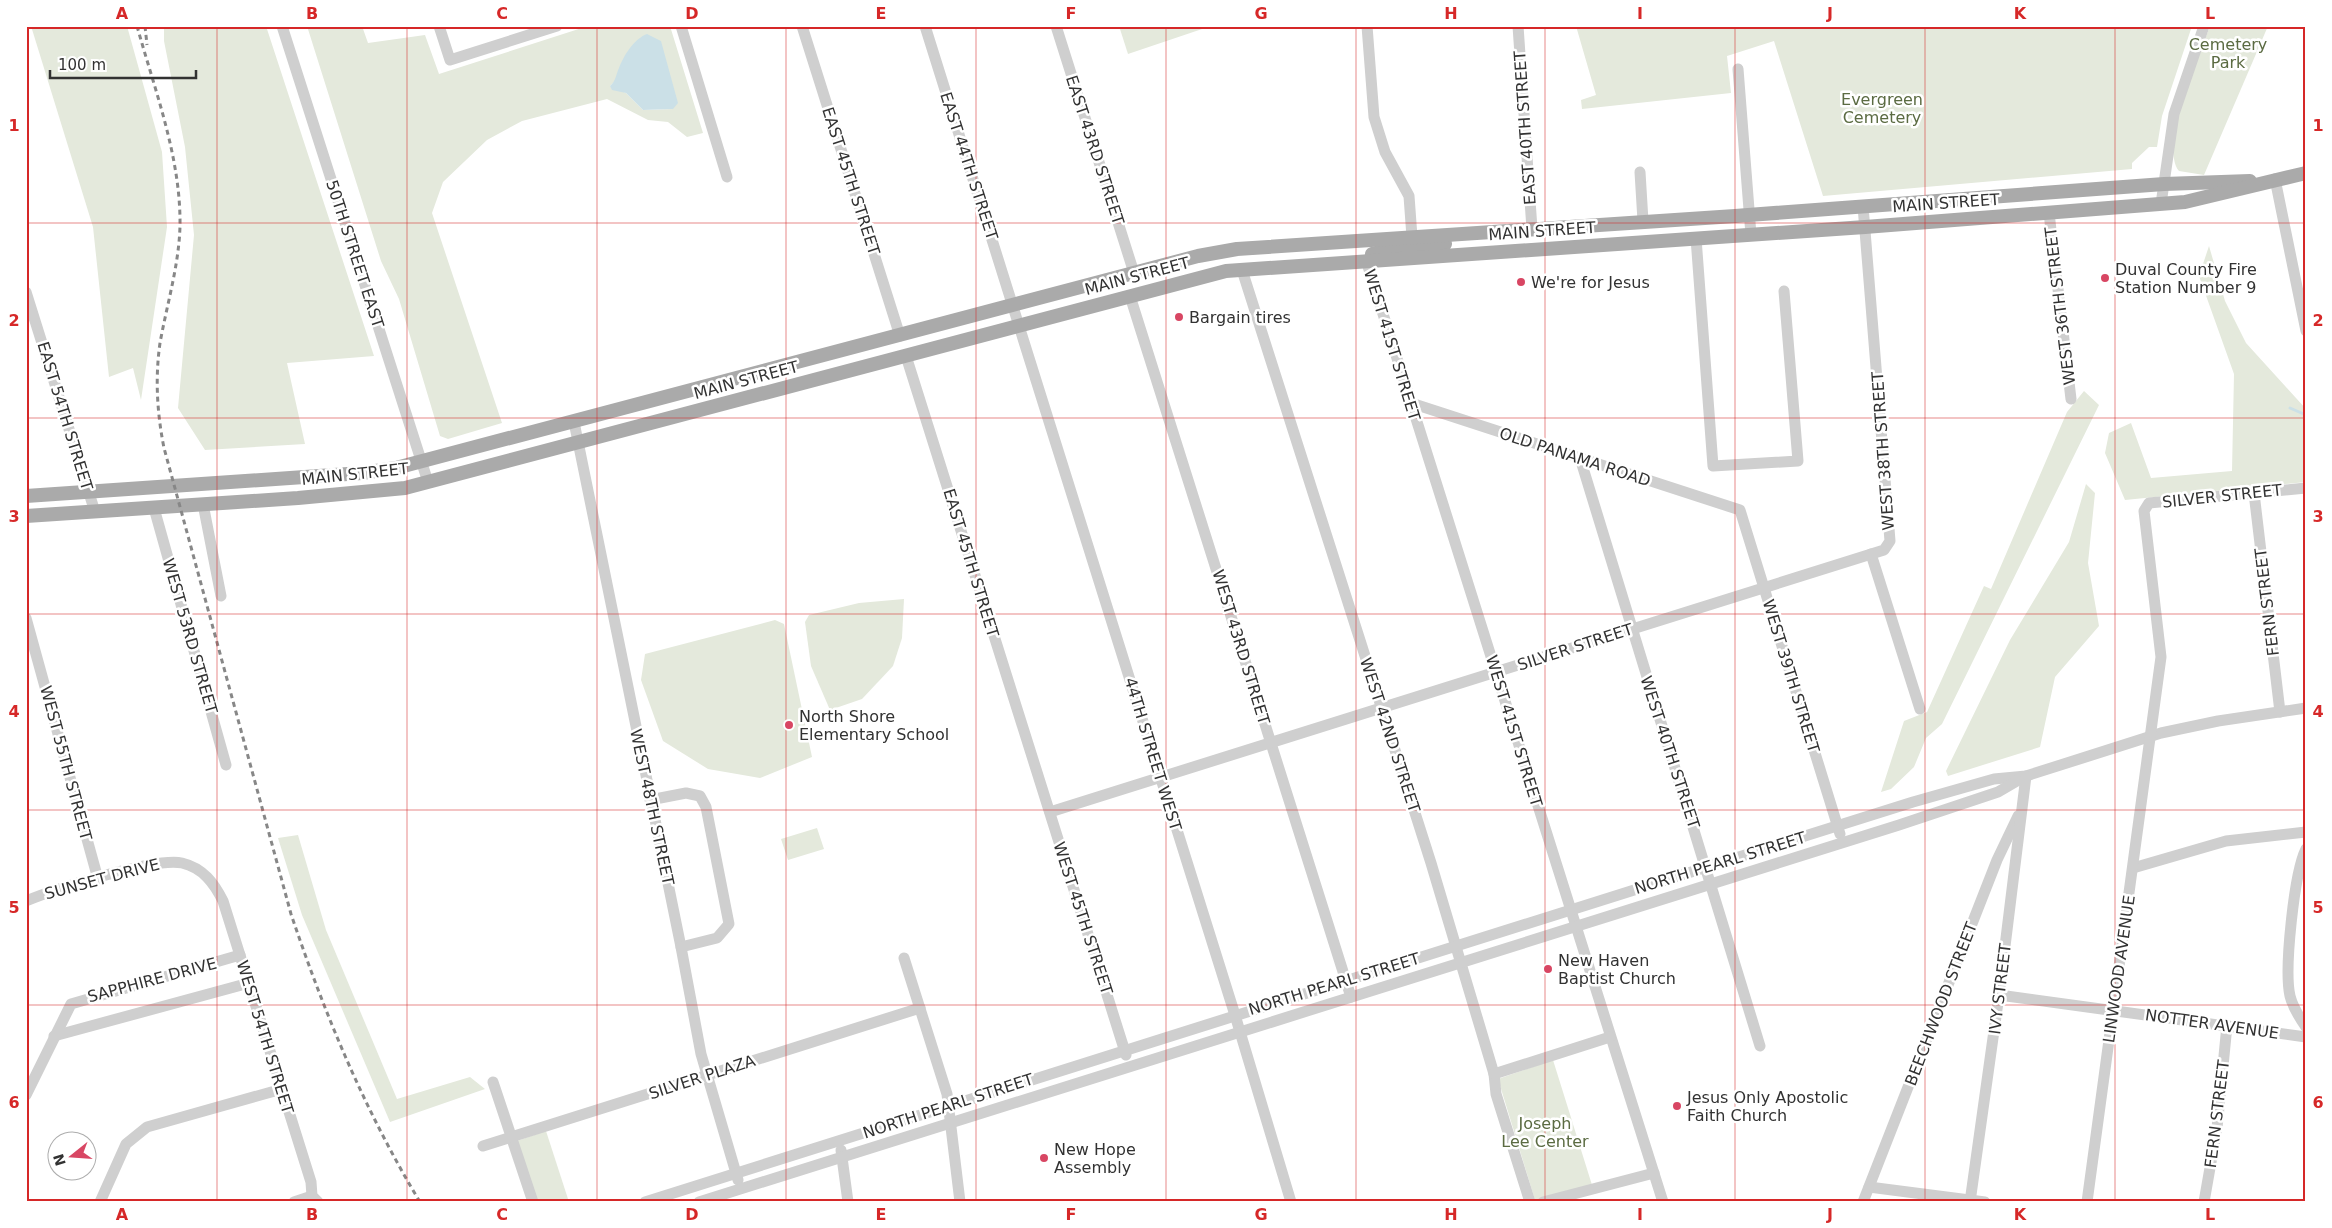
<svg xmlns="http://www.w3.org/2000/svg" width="2332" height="1228" font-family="'DejaVu Sans',sans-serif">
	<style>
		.green { fill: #e4e9dc; fill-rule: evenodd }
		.water { fill: #cbe0e7 }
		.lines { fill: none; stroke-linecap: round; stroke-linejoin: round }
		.stream { stroke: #cbe0e7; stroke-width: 3 }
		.minor { stroke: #cfcfcf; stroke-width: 11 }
		.major { stroke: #aaa; stroke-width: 14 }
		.rail { stroke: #878787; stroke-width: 3; stroke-dasharray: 5 4; stroke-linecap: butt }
		.grid { fill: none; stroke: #d62828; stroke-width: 1; stroke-opacity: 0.55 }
		.poi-dot { fill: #d84663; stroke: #fff; stroke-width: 2 }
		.labels { text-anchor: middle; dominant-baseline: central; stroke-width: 5; stroke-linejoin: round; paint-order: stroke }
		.park-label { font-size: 16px; fill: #5b6b42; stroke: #fff }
		.street-label { font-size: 16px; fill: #323232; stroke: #fff }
		.poi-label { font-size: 16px; fill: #323232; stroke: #fff; text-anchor: start }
		.neatline { fill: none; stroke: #d62828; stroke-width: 2 }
		.grid-label { font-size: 16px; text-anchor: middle; font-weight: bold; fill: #d62828 }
	</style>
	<rect width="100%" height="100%" fill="#fff"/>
	<g class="green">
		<polygon points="31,26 127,26 162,152 167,227 141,400 133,368 109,377 93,227"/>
		<polygon points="164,26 266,26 374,356 287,363 305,444 205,450 178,408 194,235 185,147 164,41"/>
		<path d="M307,26H362L368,43L425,35L439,74L588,26H670L703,133L687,137L668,122L648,120L607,99L522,121L487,140L443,182L432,213L502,423L448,439L440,436L399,299L381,261ZM614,82L673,109L643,110L626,93L610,86Z"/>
		<polygon points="1119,26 1211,26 1128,54"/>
		<polygon points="1576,26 2192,26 2162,116 2157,147 2149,147 2132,163 2132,169 1823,196 1774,41 1727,56 1731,93 1582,109 1581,100 1596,95"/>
		<path d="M2210,26H2268L2204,175L2179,171C2159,145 2199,56 2210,26Z"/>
		<polygon points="2209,246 2225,301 2246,343 2306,409 2306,482 2125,500 2105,453 2109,433 2131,423 2151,478 2232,471 2234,374 2199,276"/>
		<polygon points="2084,391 2099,405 1942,724 1926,738 1914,767 1891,789 1881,792 1904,721 1927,712 1984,586 1991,589 2067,412"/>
		<polygon points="2086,484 2095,493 2088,563 2099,626 2055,677 2040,747 1948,776 1946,771 2010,640 2069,542"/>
		<polygon points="904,599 902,638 893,666 862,699 830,710 811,666 805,622 809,615 859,603"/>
		<polygon points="775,620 784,624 812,757 760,778 708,769 663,741 641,680 645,654"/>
		<polygon points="817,828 824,849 788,860 781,839"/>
		<polygon points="298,835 326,930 397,1099 470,1077 485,1089 390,1122 302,915 278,838"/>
		<polygon points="1553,1060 1592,1185 1535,1200 1498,1079"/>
		<polygon points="546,1131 569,1202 538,1202 517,1141"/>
	</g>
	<path class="water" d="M647,34L661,41L678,103L673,109L643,110L626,93L612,90L610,86C616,81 616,74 619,68C624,55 634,39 647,34Z"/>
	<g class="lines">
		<polyline class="stream" points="2290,408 2306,415"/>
		<g class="minor">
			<polyline points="282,26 428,482"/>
			<polyline points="439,26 450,60 557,26"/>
			<polyline points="681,26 727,177"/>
			<polyline points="802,26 900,336"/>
			<polyline points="925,26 1235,1015 1291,1202"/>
			<polyline points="1056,26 1134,273"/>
			<polyline points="1367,26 1374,117 1385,152 1409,196 1412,237"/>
			<polyline points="1518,26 1532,229"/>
			<polyline points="1738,69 1751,235"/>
			<polyline points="1640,172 1643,221"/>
			<polyline points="2275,179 2306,331"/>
			<polyline points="2161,204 2174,114 2204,26"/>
			<polyline points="2049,213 2071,399"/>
			<polyline points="1696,238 1713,466 1798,461 1784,291"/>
			<polyline points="1366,260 1663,1202"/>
			<polyline points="1242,270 1431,863 1494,1074 1496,1094 1530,1202"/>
			<polyline points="26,292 95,512"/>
			<polyline points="1130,296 1351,997"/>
			<polyline points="906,356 1126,1055"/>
			<polyline points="1411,403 1740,510 1840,834"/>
			<polyline points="574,422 681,947 701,1054 738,1180"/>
			<polyline points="1580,458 1760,1046"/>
			<polyline points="2254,493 2280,712"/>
			<polyline points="203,504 221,596"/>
			<polyline points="154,508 226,765"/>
			<polyline points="1871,554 1920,709"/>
			<polyline points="26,618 98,879"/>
			<polyline points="650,800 686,793 700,796 706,807 729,924 717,938 681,947"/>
			<polyline points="1050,812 1884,550 1890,541 1863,206"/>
			<path d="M2306,849C2294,873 2284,970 2290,996C2293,1008 2299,1017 2306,1027"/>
			<polyline points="2133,868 2226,841 2306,832"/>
			<path d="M26,901C55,889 156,857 182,863C203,868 214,883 223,901L311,1182L312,1196L318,1202"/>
			<polyline points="904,958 947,1094 960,1202"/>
			<polyline points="1999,995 2306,1037"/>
			<polyline points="54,1036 249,983"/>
			<polyline points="1494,1074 1610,1037"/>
			<polyline points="493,1082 533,1202"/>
			<polyline points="26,1095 71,1004 240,955"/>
			<polyline points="483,1146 920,1008"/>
			<polyline points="841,1150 848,1202"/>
			<polyline points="1869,1187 1985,1202"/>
			<polyline points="100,1202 126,1144 147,1127 282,1089"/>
			<polyline points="294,1202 312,1196"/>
			<polyline points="645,1202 1913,802 1994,779 2026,776 2161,733 2218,721 2306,708"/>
			<polyline points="699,1202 1899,825 1998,792 2022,778"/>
			<polyline points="1543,1202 1654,1173"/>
			<polyline points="1863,1202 1997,860 2018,816"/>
			<polyline points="1970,1202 1999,995 2026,776"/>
			<polyline points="2087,1202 2161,657 2144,511 2149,503 2306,488"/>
			<polyline points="2204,1202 2217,1128 2227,1025"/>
		</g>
		<g class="major">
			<polyline points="1372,254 1391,249 1445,244"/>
			<polyline points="26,496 362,473 396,468 1198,256 1237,249 1735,216 2164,184 2250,181"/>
			<polyline points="26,516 298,498 405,488 1226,271 1865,227 2185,202 2306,173"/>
		</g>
		<g class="rail">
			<path d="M137,26C155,91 181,158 180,226C179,265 167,304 160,343C155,378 157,413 164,448L291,914C325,1015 365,1111 420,1202"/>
			<polyline points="145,26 147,45"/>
		</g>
	</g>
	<path class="grid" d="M217,26V1202M407,26V1202M597,26V1202M786,26V1202M976,26V1202M1166,26V1202M1356,26V1202M1545,26V1202M1735,26V1202M1925,26V1202M2115,26V1202M26,223H2306M26,418H2306M26,614H2306M26,810H2306M26,1005H2306"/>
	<g class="poi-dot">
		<circle cx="2105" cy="278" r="5"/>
		<circle cx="1521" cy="282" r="5"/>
		<circle cx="1179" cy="317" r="5"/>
		<circle cx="789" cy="725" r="5"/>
		<circle cx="1548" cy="969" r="5"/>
		<circle cx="1677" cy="1106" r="5"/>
		<circle cx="1044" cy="1158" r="5"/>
	</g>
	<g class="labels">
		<g class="park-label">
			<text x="2228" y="44">Cemetery<tspan x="2228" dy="18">Park</tspan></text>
			<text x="1882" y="99">Evergreen<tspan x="1882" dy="18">Cemetery</tspan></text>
			<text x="1545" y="1123">Joseph<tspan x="1545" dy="18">Lee Center</tspan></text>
		</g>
		<g class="street-label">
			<text transform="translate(1525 128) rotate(-94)">EAST 40TH STREET</text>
			<text transform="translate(1095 150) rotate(72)">EAST 43RD STREET</text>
			<text transform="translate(969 166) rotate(72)">EAST 44TH STREET</text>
			<text transform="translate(851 181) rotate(72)">EAST 45TH STREET</text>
			<text transform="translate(1946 203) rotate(-4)">MAIN STREET</text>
			<text transform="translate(1542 231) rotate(-4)">MAIN STREET</text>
			<text transform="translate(355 254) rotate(72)">50TH STREET EAST</text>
			<text transform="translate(1137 276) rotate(-15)">MAIN STREET</text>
			<text transform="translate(2060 306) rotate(-97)">WEST 36TH STREET</text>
			<text transform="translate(1392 345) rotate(73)">WEST 41ST STREET</text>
			<text transform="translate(746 380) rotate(-15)">MAIN STREET</text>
			<text transform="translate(65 416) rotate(73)">EAST 54TH STREET</text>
			<text transform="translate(1883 451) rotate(-94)">WEST 38TH STREET</text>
			<text transform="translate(1575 457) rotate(18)">OLD PANAMA ROAD</text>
			<text transform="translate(355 474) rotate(-6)">MAIN STREET</text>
			<text transform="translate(2222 496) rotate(-6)">SILVER STREET</text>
			<text transform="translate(971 563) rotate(73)">EAST 45TH STREET</text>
			<text transform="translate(2267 602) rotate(-97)">FERN STREET</text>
			<text transform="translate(190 636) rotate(74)">WEST 53RD STREET</text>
			<text transform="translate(1241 647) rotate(73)">WEST 43RD STREET</text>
			<text transform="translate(1575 647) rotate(-18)">SILVER STREET</text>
			<text transform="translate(1791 676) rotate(73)">WEST 39TH STREET</text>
			<text transform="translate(1514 731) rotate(73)">WEST 41ST STREET</text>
			<text transform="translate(1390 735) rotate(72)">WEST 42ND STREET</text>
			<text transform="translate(1670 752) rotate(72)">WEST 40TH STREET</text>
			<text transform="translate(1153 754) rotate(73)">44TH STREET WEST</text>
			<text transform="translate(66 763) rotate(75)">WEST 55TH STREET</text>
			<text transform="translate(652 807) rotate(78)">WEST 48TH STREET</text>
			<text transform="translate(1720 863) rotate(-17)">NORTH PEARL STREET</text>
			<text transform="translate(102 879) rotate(-15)">SUNSET DRIVE</text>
			<text transform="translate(1083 918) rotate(72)">WEST 45TH STREET</text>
			<text transform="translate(2119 969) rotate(-82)">LINWOOD AVENUE</text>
			<text transform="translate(152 980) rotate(-15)">SAPPHIRE DRIVE</text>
			<text transform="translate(1334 984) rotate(-17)">NORTH PEARL STREET</text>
			<text transform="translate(2000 989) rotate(-83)">IVY STREET</text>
			<text transform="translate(1941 1004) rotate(-69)">BEECHWOOD STREET</text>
			<text transform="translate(2212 1024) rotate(8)">NOTTER AVENUE</text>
			<text transform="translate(265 1037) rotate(73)">WEST 54TH STREET</text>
			<text transform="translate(702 1077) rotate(-18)">SILVER PLAZA</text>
			<text transform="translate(948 1106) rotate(-18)">NORTH PEARL STREET</text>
			<text transform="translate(2217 1114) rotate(-83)">FERN STREET</text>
		</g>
		<g class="poi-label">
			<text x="2115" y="269">Duval County Fire<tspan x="2115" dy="18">Station Number 9</tspan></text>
			<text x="1531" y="282">We're for Jesus</text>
			<text x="1189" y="317">Bargain tires</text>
			<text x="799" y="716">North Shore<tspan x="799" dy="18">Elementary School</tspan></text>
			<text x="1558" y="960">New Haven<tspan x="1558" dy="18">Baptist Church</tspan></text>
			<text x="1687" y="1097">Jesus Only Apostolic<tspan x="1687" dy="18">Faith Church</tspan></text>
			<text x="1054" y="1149">New Hope<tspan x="1054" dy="18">Assembly</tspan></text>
		</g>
	</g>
	<rect width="2332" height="1228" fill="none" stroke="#ffffff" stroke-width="55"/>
	<g transform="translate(72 1156) rotate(253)"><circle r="24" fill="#ffffff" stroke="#adadad"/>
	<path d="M0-4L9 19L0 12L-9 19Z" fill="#d84663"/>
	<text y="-8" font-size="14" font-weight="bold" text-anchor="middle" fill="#323232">N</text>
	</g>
	<path d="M50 70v8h146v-8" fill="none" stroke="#323232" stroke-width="2.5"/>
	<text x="58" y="70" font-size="15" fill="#323232" stroke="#ffffff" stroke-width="4" paint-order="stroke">100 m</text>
	<rect x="28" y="28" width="2276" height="1172" class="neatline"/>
	<g class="grid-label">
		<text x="122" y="19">A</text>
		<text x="312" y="19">B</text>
		<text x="502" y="19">C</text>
		<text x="692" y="19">D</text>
		<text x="881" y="19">E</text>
		<text x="1071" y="19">F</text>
		<text x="1261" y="19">G</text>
		<text x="1451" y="19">H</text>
		<text x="1640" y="19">I</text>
		<text x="1830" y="19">J</text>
		<text x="2020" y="19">K</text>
		<text x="2210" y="19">L</text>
		<text x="14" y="131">1</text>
		<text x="2318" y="131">1</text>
		<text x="14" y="326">2</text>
		<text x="2318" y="326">2</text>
		<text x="14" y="522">3</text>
		<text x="2318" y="522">3</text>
		<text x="14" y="717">4</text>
		<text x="2318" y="717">4</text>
		<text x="14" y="913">5</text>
		<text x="2318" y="913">5</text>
		<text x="14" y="1108">6</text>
		<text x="2318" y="1108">6</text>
		<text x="122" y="1220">A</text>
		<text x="312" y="1220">B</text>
		<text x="502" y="1220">C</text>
		<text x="692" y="1220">D</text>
		<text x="881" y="1220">E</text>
		<text x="1071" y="1220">F</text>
		<text x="1261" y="1220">G</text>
		<text x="1451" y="1220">H</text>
		<text x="1640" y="1220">I</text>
		<text x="1830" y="1220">J</text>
		<text x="2020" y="1220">K</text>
		<text x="2210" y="1220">L</text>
	</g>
</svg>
